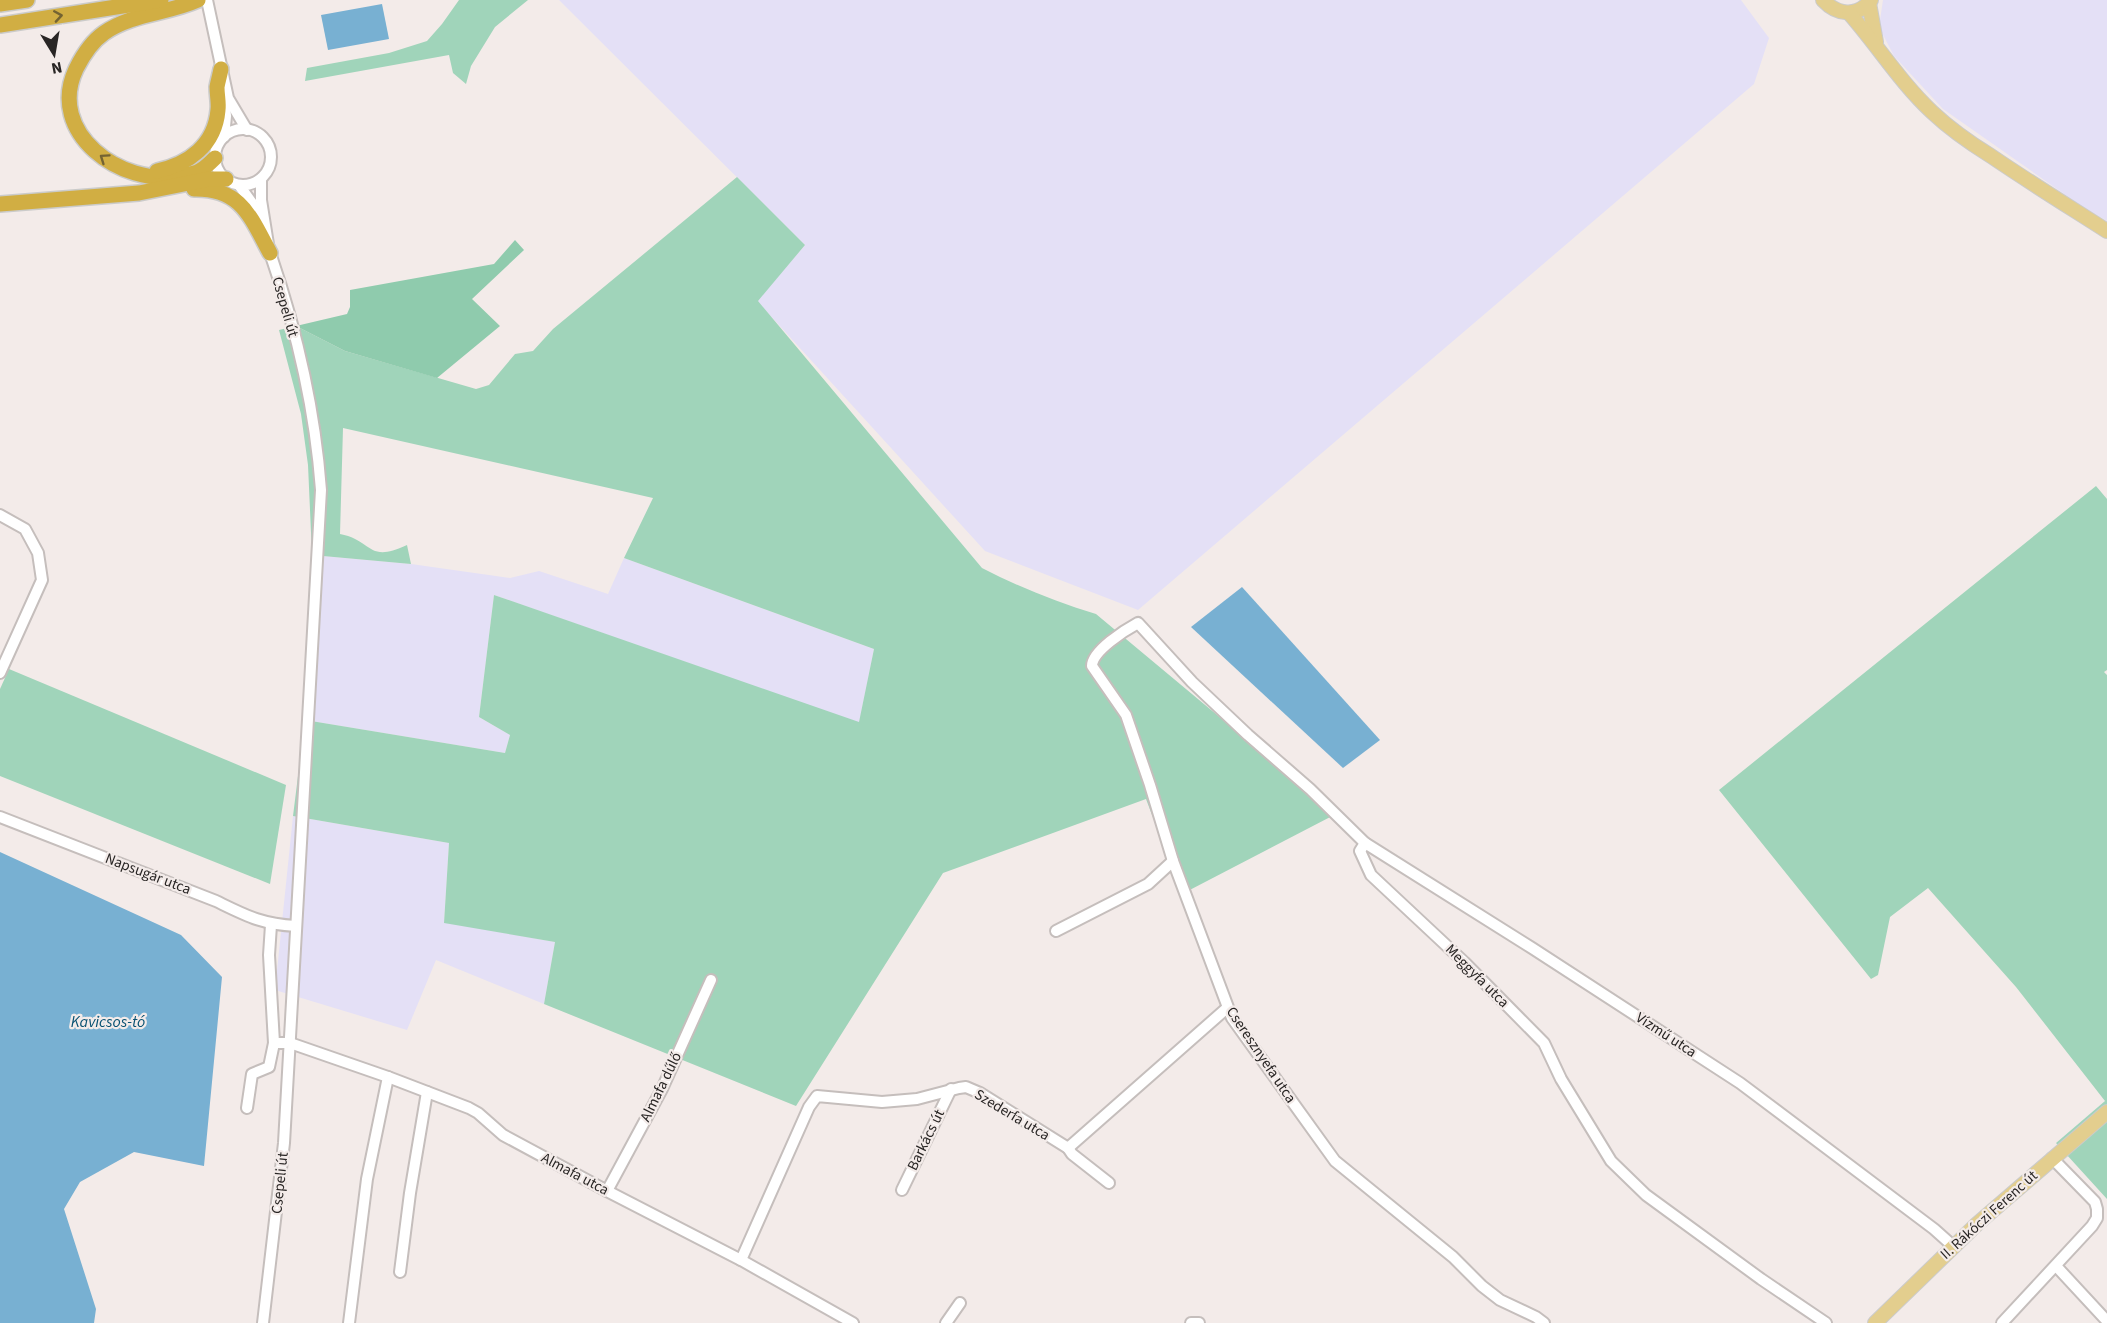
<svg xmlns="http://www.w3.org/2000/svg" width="2107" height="1323" font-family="'Source Sans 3',sans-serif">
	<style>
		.industrial { fill: #e4e0f6 }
		.green { fill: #a0d4ba }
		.forest { fill: #8fcbad }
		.water { fill: #78b0d2 }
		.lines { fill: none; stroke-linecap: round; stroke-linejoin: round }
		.minor-casing { stroke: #c5bebc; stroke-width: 14 }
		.major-casing { stroke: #cbcbca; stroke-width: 16 }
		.highway-casing { stroke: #cbcbca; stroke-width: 18 }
		.minor { stroke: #fff; stroke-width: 10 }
		.major { stroke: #e3ce8e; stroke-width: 14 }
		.highway { stroke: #d1ae43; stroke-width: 15 }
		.oneway { stroke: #746332 }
		.labels { text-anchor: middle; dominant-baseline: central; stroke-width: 4.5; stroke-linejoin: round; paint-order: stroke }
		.street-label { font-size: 15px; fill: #282524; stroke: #f3ebe9 }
		.water-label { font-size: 16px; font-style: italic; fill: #085172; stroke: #f3ebe9 }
	</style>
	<rect width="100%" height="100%" fill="#f3ebe9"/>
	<g class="industrial">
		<polygon points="559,0 1741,0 1769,38 1754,84 1138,610 985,551 757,301 805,245"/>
		<polygon points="1883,0 2107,0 2107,221 2077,203 1943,109 1894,56 1879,27"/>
		<polygon points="312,555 411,564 510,578 539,571 608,594 624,558 874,649 859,723 494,595 479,717 510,735 505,753 305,720"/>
		<polygon points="293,816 449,843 444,922 555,942 544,1004 436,960 407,1030 275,990"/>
	</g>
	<g class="green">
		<polygon points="459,0 528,0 495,27 471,66 466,84 453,73 449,55 305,81 307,68 389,53 427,41 442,24"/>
		<path d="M737,177L805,245L758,301L982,568C1019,587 1056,602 1096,614L1336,814L1182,894L1146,799L943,873L796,1106L544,1004L555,942L444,923L449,843L293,816L305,720L505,753L510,735L479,717L494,595L859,722L874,649L624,558L653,498L343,428L340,534C373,540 367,564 407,545L411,564L312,555L308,465L301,414L279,330L296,326L345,351L476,389L489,385L515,354L533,351L553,329Z"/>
		<polygon points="2096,486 2107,499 2107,670 2104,672 2107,675 2107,1199 2056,1143 2105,1101 2016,987 1928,888 1890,917 1878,975 1871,979 1719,790"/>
		<polygon points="9,669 286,785 270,884 0,776 0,689"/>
	</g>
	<polygon class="forest" points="515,240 524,250 472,299 500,326 437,378 345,351 296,326 347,314 350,307 350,290 494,264"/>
	<g class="water">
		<polygon points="382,4 389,39 328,50 321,15"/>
		<polygon points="1242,587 1380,740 1343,768 1191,627"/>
		<polygon points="0,852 181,935 222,977 204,1166 134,1152 80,1182 64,1209 96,1309 94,1323 0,1323"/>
	</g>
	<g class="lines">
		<defs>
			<g id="minor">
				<polyline points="207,0 228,98 247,130"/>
				<polyline points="224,96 226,116 224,137"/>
				<circle cx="243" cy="157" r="28"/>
				<polyline points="261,179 261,200 268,244"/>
				<polyline points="239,185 252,203 260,224"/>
				<polyline points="0,515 25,529 38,553 42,580 0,673"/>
				<path d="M0,817L216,901C247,916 261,924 296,926"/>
				<polyline points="1365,843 1360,851 1371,875 1464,962 1544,1043 1561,1079 1611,1161 1646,1195 1761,1279 1826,1323"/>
				<polyline points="271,925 269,955 274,1043 290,1043 388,1077 469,1108 478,1113 503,1135 607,1191 741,1260 853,1323"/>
				<polyline points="1056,931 1148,884 1173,861"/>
				<polyline points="247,1108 252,1074 269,1067 274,1043"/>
				<polyline points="1068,1148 1072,1154 1109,1183"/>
				<polyline points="902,1190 951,1089"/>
				<polyline points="607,1191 662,1089 711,980"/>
				<polyline points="741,1260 809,1107 817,1096 882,1102 917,1099 959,1088 966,1087 980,1093 1068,1148 1227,1008"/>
				<polyline points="2056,1266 2107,1321"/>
				<polyline points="400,1272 410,1193 427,1092"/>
				<path d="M263,1323L284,1143L321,490C315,409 295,324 268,247"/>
				<polyline points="349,1323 367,1179 388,1077"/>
				<polyline points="946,1323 960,1303"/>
				<polyline points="1191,1323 1199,1323"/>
				<path d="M1544,1323L1536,1317L1500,1300L1482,1286L1453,1257L1335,1161L1232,1018L1173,861L1150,785L1126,715L1092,666C1092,651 1125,630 1138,623L1192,682L1248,735L1310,789L1365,843L1532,948L1740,1083L1934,1229L1953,1246"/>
				<polyline points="2002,1323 2092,1226 2097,1218 2097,1209 2095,1202 2052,1158"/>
			</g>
			<g id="major">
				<path d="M1823,0C1837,15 1857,18 1871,0"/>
				<polyline points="1869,3 1876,42"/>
				<path d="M1849,13C1878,46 1900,82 1932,112C1950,129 1970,143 1991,156C2029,182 2068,206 2107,231"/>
				<polyline points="1875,1323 1977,1224 2107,1112"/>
			</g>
			<g id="highway">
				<path d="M198,0C167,14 133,13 104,33C91,42 83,55 76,69C46,133 121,187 180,176C187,175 195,174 201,170C206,167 211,162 215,158"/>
				<polyline points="0,4 27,0"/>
				<polyline points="0,25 161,0"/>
				<path d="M157,171C189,164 215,145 218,110C219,103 217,95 217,87C218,81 220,75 221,69"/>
				<path d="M194,189C241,188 250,216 270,253"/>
				<polyline points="0,204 139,193 209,179 226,179"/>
			</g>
		</defs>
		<use href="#minor" class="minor-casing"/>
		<use href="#major" class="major-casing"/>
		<use href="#highway" class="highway-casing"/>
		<use href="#minor" class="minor"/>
		<use href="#major" class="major"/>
		<use href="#highway" class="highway"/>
	</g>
	<defs><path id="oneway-chevron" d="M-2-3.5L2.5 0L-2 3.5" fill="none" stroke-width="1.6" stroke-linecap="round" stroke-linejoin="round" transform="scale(1.5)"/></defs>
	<g class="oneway">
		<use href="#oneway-chevron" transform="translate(58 16) rotate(-9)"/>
		<use href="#oneway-chevron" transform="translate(104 158) rotate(-145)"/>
	</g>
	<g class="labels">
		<g class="street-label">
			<text transform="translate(285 307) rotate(74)">Csepeli út</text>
			<text transform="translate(148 874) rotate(21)">Napsugár utca</text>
			<text transform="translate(1477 976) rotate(45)">Meggyfa utca</text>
			<text transform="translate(1666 1035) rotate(33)">Vízmű utca</text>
			<text transform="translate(1261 1055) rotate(56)">Cseresznyefa utca</text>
			<text transform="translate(661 1087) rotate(-64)">Almafa dűlő</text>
			<text transform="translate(1012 1115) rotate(31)">Szederfa utca</text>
			<text transform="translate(926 1140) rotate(-64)">Barkács út</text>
			<text transform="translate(575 1174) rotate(28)">Almafa utca</text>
			<text transform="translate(280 1183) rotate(-84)">Csepeli út</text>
			<text transform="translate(1989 1215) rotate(-42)">II. Rákóczi Ferenc út</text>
		</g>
		<g class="water-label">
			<text x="108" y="1022">Kavicsos-tó</text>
		</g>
	</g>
	<g transform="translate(54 54) rotate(169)" stroke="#f3ebe9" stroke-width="4.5" paint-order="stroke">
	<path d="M0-4.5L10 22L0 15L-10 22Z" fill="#282524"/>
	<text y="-9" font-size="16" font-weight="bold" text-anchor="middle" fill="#282524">N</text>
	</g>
</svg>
